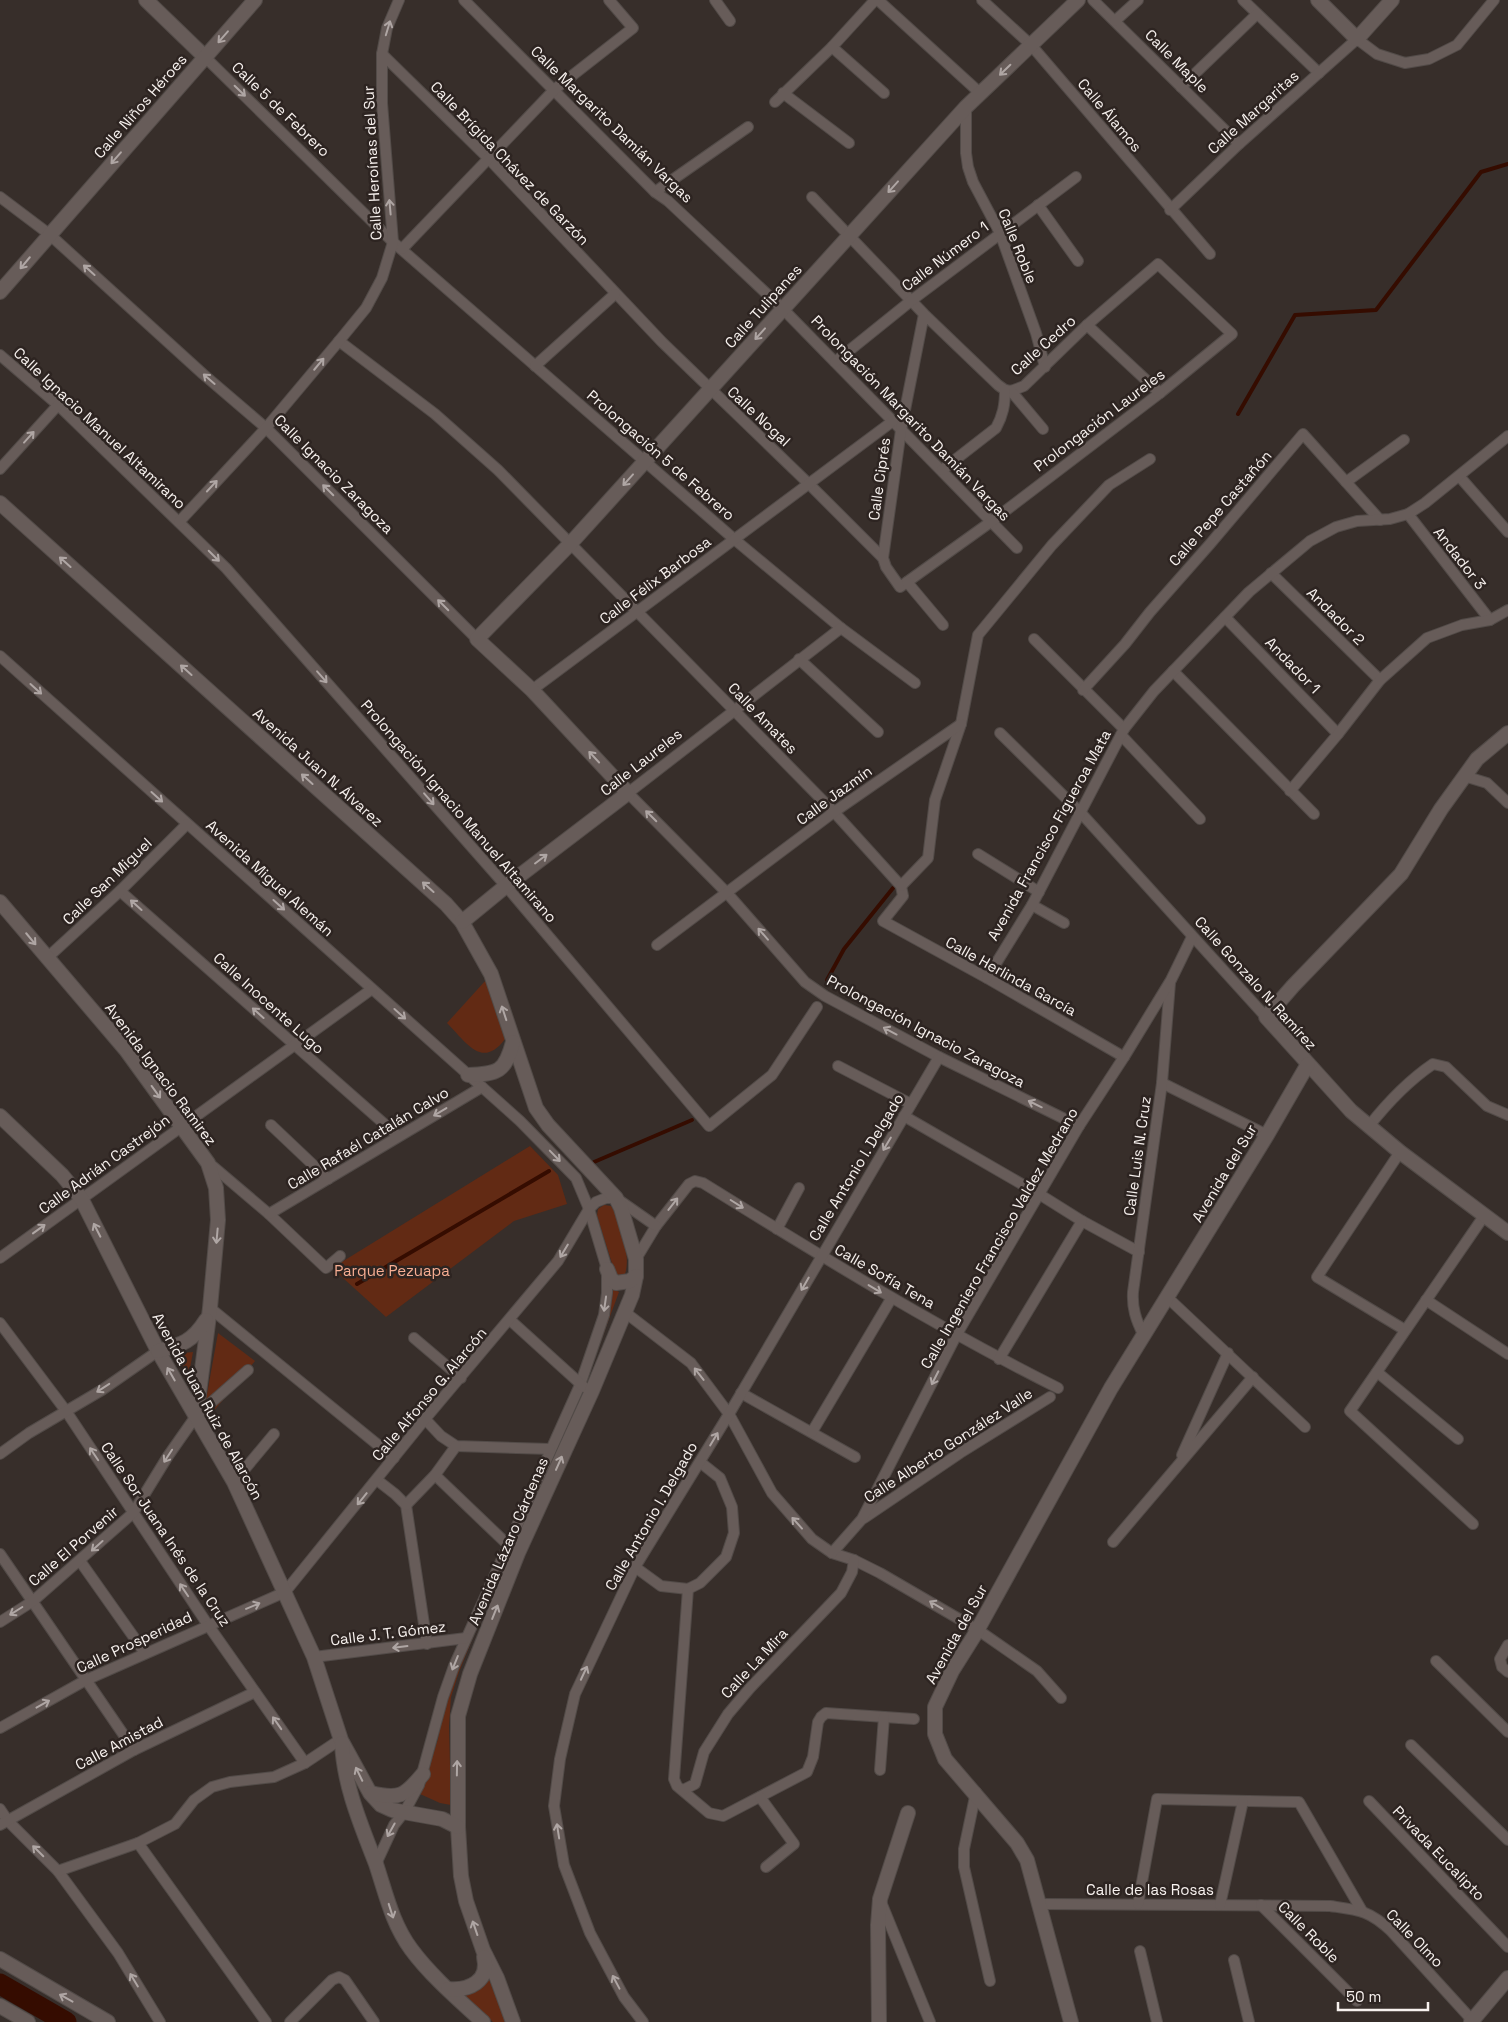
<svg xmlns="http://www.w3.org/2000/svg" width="1508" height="2022" font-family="'Space Grotesk',sans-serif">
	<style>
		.green { fill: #622a14 }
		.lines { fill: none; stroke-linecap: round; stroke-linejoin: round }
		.stream { stroke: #350c00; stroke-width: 4 }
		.river { stroke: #350c00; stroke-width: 21 }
		.street-casing { stroke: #524b48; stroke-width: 12 }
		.secondary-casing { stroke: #524b48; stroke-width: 16 }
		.street { stroke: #675c59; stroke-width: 10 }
		.secondary { stroke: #675c59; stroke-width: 14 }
		.oneway { stroke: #afa6a4 }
		.labels { text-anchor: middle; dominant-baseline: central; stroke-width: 5; stroke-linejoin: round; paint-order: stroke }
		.street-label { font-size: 15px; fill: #f7f1ee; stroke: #2d2421 }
		.park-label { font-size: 15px; fill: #f8ae93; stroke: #2d2421 }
	</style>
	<rect width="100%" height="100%" fill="#372e2a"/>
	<g class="green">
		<path d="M486,980L503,1025L505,1039C482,1070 466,1042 447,1023Z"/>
		<polygon points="530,1146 558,1175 567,1204 514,1221 386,1317 332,1268"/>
		<path d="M604,1205L611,1206C621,1219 634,1266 622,1279L616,1276L597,1216L598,1209Z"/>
		<polygon points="612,1288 619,1292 596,1354"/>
		<polygon points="218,1333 255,1361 213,1412 205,1405"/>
		<polygon points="193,1352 188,1379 174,1354"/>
		<polygon points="512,1541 459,1672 451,1697 449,1726 451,1805 440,1803 420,1794 438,1739 442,1709 459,1659"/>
		<polygon points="488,1976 506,2022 493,2022 463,1994"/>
	</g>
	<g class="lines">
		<g class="stream">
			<polyline points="1238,414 1295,315 1376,310 1481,172 1508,164"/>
			<polyline points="827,980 844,949 893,888"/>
			<polyline points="594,1162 692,1120"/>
			<polyline points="357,1284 549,1171"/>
		</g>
		<polyline class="river" points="0,1984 66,2022"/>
		<defs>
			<g id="street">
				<polyline points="464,0 655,192 668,201 783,309 1017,548"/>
				<polyline points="715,0 730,21"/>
				<polyline points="878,0 980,93"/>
				<polyline points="982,0 1031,45 1210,254"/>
				<polyline points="1093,0 1239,144"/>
				<polyline points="1243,0 1319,73"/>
				<polyline points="1115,21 1138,0"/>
				<polyline points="832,47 884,93"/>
				<polyline points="382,54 489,159 662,342 809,484 883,558"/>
				<polyline points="205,57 393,242 734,539 841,628 915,683"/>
				<polyline points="1181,87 1257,14"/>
				<polyline points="783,93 849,143"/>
				<polyline points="775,102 832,47 875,0"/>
				<polyline points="966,107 966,153 968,167 973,182 1000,233 1036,333 1045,367"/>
				<polyline points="655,192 748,127"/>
				<polyline points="0,197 49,234 203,374 266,428 477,639"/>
				<polyline points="812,197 924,314 998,385 1005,390 1011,391 1024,386 1087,325 1158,264 1232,334 1160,393 992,521 900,587 886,567 883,558 901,430 924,314"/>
				<polyline points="1038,205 1078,261"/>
				<polyline points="1170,210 1239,144 1357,39 1377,54 1405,63 1429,59 1457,45 1494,0"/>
				<polyline points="402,249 555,89 633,28 609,0"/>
				<polyline points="1087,325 1160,393"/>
				<polyline points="339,341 435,414 498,470 834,812 901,886 903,896 883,921 987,978 1124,1057"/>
				<polyline points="0,355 58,405 226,568 506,886 709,1126 772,1075 817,1007"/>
				<polyline points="835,362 912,300 1076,177"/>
				<polyline points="535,366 615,294"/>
				<polyline points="1011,391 1043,429"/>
				<polyline points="0,469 58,405"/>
				<path d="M942,470L996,428C1003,415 1005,405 1005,390"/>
				<polyline points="1459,476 1508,532"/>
				<polyline points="1346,482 1404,440"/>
				<polyline points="1408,514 1490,620"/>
				<polyline points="179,522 266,428 339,341 366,308 382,278 393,242 382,103 382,54 387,28 399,0"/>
				<polyline points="1271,573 1380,680"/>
				<polyline points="907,582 943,625"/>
				<polyline points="1225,617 1338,734"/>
				<polyline points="841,628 628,793 727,893 805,982 825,996 939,1057 1079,1126"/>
				<polyline points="1034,639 1124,729"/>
				<polyline points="0,656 520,1121 576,1178 589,1209 607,1269 607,1293 604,1315 580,1385 454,1666 443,1697 419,1785 405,1811 394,1825 376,1864"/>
				<polyline points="799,659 878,732"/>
				<polyline points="1173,671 1314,814"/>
				<polyline points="532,690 893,421"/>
				<polyline points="1083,690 1125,644 1150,612 1210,544 1303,434 1380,520"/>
				<polyline points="1000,733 1081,813 1266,1017"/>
				<polyline points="1121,735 1200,819"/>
				<polyline points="1464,776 1487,783 1508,803"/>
				<polyline points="1290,791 1338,734 1380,680 1427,638 1462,625 1490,620 1508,610"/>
				<polyline points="978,854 1039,892"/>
				<polyline points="901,886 928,858 935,800 961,724 978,635 1052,545 1109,485 1150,459"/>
				<polyline points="120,891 398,1136"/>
				<polyline points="1032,905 1064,923"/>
				<polyline points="657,945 834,812 961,724"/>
				<polyline points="47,958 120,891 187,824"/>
				<polyline points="987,978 1032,905 1124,729 1154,691 1249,592 1310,541 1336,527 1357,521 1390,519 1408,514 1425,503 1508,436"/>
				<polyline points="838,1066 911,1104"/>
				<polyline points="1162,1083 1267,1135"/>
				<polyline points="904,1116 1039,1194 1082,1221 1139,1252"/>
				<polyline points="271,1125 328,1179"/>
				<path d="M1369,1126C1388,1102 1408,1081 1433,1064L1446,1067L1487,1106L1508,1115"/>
				<polyline points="1400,1152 1317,1277 1405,1330"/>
				<polyline points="209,1163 269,1214 326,1268 340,1256"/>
				<polyline points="269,1214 482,1087"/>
				<polyline points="777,1229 799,1188"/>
				<polyline points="0,1258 372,989"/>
				<path d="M636,1259L656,1226L689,1184L695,1181L703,1183C819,1255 936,1327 1058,1388"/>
				<polyline points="1167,1297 1305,1427"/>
				<polyline points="1426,1300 1508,1354"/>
				<polyline points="210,1308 394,1458"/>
				<polyline points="626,1313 691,1363 729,1414 772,1493 812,1539 832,1553 854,1560 880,1573 978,1630 1037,1671 1061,1698"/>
				<polyline points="510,1320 584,1387"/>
				<polyline points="0,1323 66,1411 208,1625 305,1763"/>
				<path d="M1143,1334C1136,1320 1132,1308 1133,1292L1162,1083L1170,983"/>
				<polyline points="414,1338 461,1378"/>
				<polyline points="999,1359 1082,1221"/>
				<polyline points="1377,1372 1458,1439"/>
				<polyline points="741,1393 855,1457"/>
				<polyline points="425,1419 441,1436 456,1446 550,1449"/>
				<polyline points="812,1432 891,1299"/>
				<polyline points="0,1454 29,1433 102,1390 158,1351"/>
				<polyline points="1182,1455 1228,1353"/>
				<polyline points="435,1475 507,1544"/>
				<polyline points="377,1480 395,1494 406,1505 427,1644"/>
				<polyline points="234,1482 274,1434"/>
				<polyline points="406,1505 435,1475 456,1446"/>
				<polyline points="864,1518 960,1453 1050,1397"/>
				<polyline points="1473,1524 1350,1411 1484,1216"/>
				<polyline points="1113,1542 1253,1377"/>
				<polyline points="832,1553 862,1519 957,1334 1079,1126 1124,1057 1171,980 1192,937"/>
				<polyline points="0,1554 134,1750"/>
				<polyline points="80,1561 145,1653"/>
				<polyline points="635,1567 661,1586 688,1589 700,1583 726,1557 734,1533 732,1507 720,1478 700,1462"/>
				<polyline points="688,1589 674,1779 677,1786 709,1813 723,1816 807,1772 813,1757 818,1722 821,1717 826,1713 914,1719"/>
				<polyline points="0,1622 33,1601 133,1513 168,1456 196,1416 248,1370"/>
				<polyline points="1508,1645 1500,1659 1502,1667 1508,1672"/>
				<polyline points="314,1657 466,1638"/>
				<polyline points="1436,1661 1508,1732"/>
				<polyline points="0,1728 86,1680 285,1592 425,1419 558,1261 589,1209 596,1202 606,1198 616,1198 656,1226"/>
				<polyline points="1411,1745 1508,1840"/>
				<polyline points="880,1770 884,1717"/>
				<polyline points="683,1790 695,1784 704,1752 728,1714 750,1688 841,1593 852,1572 854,1560"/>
				<polyline points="976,1792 964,1849 964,1867 990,1981"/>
				<polyline points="760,1797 794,1844 766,1867"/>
				<polyline points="1369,1801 1508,1947"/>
				<polyline points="0,1809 8,1821 58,1871 118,1953 160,2022"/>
				<polyline points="0,1825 134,1750 255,1692"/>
				<polyline points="138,1843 266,2022"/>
				<polyline points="58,1871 138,1843 175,1824 194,1800 212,1787 230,1782 274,1777 305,1763 341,1739"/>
				<polyline points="881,1902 930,2022"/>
				<path d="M1038,1904L1330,1906C1358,1910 1369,1910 1391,1931L1472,2020"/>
				<polyline points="1138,1904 1157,1799 1299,1802 1362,1911"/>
				<polyline points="1220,1905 1243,1801"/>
				<polyline points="1261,1905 1357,2001"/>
				<polyline points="1140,1951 1157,2022"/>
				<polyline points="1234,1960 1249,2022"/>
				<polyline points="290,2022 332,1980 339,1977 345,1980 374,2022"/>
				<polyline points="643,2022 624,1997 590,1933 564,1865 554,1806 560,1759 575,1694 635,1567 729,1414 939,1057"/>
			</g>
			<g id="secondary">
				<polyline points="146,0 205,57"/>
				<polyline points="1318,0 1357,39 1392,0"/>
				<polyline points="0,292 255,0"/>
				<polyline points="0,503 446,904 462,922 491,974 536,1108 548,1125 616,1198 621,1208 636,1259 636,1276 632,1295 592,1391 518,1553 470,1674 458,1716 458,1827 461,1876 466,1901 483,1950 497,1978 513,2022"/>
				<polyline points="1508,733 1477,759 1441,809 1401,874 1293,986 1266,1017 1351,1111 1400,1152 1508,1233"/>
				<polyline points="0,902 126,1050 208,1163 216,1188 218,1220 210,1308 196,1416"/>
				<polyline points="462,922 506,886 628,793 532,690 477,639 570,544 966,107 1078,0"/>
				<path d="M468,1075C498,1074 505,1072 513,1042"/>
				<polyline points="0,1116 62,1175 81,1198 158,1351 234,1482 314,1657 341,1740 370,1793 381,1805 392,1810 442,1819 458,1827"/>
				<polyline points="607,1269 611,1279 616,1283 630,1281 636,1276"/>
				<path d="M158,1351C182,1345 193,1341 206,1320"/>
				<path d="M342,1743C344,1786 361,1825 376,1864C386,1894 392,1923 411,1949C430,1975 459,2000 483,2022"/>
				<path d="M371,1793C399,1800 405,1796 423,1774"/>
				<polyline points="0,1959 108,2022"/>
				<path d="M448,1989C469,1991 490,1981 484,1957"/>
				<polyline points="0,2006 28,2022"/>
				<polyline points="879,2022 878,1925 880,1899 908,1813"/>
				<polyline points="1071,2022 1027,1860 1017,1843 945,1759 935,1734 935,1707 952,1671 974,1636 1111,1388 1267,1135 1308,1064"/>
				<polyline points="1471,2022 1508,1978"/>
			</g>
		</defs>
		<use href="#street" class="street-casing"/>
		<use href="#secondary" class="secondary-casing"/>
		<use href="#street" class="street"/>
		<use href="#secondary" class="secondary"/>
	</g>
	<defs><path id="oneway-shaft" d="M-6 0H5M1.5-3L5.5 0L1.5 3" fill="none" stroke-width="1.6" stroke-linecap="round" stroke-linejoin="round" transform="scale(1.25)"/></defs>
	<g class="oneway">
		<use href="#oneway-shaft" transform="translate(388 28) rotate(-73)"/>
		<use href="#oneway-shaft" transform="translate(223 37) rotate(131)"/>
		<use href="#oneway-shaft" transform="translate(1005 70) rotate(136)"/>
		<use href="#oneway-shaft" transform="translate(240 91) rotate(44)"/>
		<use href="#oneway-shaft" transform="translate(116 158) rotate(131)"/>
		<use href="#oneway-shaft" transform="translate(893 187) rotate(132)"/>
		<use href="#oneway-shaft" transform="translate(390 207) rotate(-95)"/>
		<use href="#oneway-shaft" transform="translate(25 263) rotate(130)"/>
		<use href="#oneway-shaft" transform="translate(89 270) rotate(-138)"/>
		<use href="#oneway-shaft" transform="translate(760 334) rotate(132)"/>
		<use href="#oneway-shaft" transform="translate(319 364) rotate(-50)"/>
		<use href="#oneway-shaft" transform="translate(209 379) rotate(-139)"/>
		<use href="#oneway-shaft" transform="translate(29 437) rotate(-48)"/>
		<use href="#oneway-shaft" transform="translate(628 480) rotate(132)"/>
		<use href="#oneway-shaft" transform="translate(212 486) rotate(-47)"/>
		<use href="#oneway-shaft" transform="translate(328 490) rotate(-135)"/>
		<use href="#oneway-shaft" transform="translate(214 556) rotate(45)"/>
		<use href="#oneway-shaft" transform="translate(65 562) rotate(-138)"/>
		<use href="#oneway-shaft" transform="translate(443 605) rotate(-135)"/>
		<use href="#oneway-shaft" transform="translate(186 670) rotate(-138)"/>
		<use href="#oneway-shaft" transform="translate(322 677) rotate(49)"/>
		<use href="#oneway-shaft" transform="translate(36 689) rotate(42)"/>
		<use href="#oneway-shaft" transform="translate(594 757) rotate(-133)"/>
		<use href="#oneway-shaft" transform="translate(307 779) rotate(-138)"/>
		<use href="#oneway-shaft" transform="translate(157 797) rotate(42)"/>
		<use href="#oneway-shaft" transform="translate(429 799) rotate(49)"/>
		<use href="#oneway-shaft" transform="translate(651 816) rotate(-135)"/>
		<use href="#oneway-shaft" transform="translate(541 859) rotate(-37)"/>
		<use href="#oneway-shaft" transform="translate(428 887) rotate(-138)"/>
		<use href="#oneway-shaft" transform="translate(136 905) rotate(-138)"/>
		<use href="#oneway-shaft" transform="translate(279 905) rotate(42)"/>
		<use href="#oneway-shaft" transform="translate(763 934) rotate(-131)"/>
		<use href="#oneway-shaft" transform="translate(31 939) rotate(50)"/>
		<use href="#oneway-shaft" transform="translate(258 1013) rotate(-138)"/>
		<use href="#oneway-shaft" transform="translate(504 1013) rotate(-108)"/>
		<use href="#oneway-shaft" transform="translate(400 1014) rotate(42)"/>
		<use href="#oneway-shaft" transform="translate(890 1031) rotate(-152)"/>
		<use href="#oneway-shaft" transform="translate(156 1092) rotate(54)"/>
		<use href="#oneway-shaft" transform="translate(1035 1104) rotate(-154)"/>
		<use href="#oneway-shaft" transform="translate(440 1112) rotate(149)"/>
		<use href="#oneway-shaft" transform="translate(887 1144) rotate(121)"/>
		<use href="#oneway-shaft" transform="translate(555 1156) rotate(46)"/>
		<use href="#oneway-shaft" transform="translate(673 1204) rotate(-52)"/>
		<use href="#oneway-shaft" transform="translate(737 1204) rotate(32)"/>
		<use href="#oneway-shaft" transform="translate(39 1229) rotate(-36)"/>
		<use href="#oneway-shaft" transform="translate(97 1230) rotate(-117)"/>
		<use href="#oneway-shaft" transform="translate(217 1236) rotate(95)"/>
		<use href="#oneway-shaft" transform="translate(564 1251) rotate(121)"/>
		<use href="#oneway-shaft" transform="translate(805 1284) rotate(120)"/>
		<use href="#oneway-shaft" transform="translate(875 1289) rotate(31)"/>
		<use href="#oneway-shaft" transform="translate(605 1304) rotate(98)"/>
		<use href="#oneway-shaft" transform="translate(171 1374) rotate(-120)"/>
		<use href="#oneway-shaft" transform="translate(699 1374) rotate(-128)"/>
		<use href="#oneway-shaft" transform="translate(935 1378) rotate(117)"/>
		<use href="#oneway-shaft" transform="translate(103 1388) rotate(147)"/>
		<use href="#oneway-shaft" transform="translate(714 1439) rotate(-59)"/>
		<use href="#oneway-shaft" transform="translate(94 1454) rotate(-124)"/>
		<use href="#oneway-shaft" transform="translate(168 1456) rotate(123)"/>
		<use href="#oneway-shaft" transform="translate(559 1463) rotate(-66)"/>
		<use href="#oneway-shaft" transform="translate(362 1499) rotate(129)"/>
		<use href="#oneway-shaft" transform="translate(797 1523) rotate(-132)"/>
		<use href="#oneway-shaft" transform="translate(97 1546) rotate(138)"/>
		<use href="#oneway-shaft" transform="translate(184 1590) rotate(-124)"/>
		<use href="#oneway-shaft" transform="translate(936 1605) rotate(-149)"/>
		<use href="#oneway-shaft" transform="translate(253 1606) rotate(-23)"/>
		<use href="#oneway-shaft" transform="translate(16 1611) rotate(148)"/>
		<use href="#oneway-shaft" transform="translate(495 1612) rotate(-68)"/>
		<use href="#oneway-shaft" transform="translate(400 1647) rotate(173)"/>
		<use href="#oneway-shaft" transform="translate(455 1663) rotate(112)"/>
		<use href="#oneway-shaft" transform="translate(584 1673) rotate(-65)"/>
		<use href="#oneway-shaft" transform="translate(43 1704) rotate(-29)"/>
		<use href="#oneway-shaft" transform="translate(277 1723) rotate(-125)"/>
		<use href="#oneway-shaft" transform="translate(457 1768) rotate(-89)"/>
		<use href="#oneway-shaft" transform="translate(359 1774) rotate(-116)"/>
		<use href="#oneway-shaft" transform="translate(391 1830) rotate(119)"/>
		<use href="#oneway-shaft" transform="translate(558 1831) rotate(-99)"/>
		<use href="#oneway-shaft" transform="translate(38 1851) rotate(-135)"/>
		<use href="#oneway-shaft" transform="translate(391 1911) rotate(72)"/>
		<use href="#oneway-shaft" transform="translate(475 1928) rotate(-109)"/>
		<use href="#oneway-shaft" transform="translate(134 1980) rotate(-121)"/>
		<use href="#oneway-shaft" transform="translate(616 1982) rotate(-118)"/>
		<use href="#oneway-shaft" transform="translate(66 1998) rotate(-151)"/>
	</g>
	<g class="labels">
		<g class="street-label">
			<text transform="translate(1177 61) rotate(45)">Calle Maple</text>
			<text transform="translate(140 106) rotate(-49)">Calle Niños Héroes</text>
			<text transform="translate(281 109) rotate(44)">Calle 5 de Febrero</text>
			<text transform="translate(1253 112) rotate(-42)">Calle Margaritas</text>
			<text transform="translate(1110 115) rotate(50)">Calle Álamos</text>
			<text transform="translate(612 124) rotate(44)">Calle Margarito Damián Vargas</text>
			<text transform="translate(372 163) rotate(-93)">Calle Heroínas del Sur</text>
			<text transform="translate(510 163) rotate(46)">Calle Brígida Chávez de Garzón</text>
			<text transform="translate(1018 246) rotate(68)">Calle Roble</text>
			<text transform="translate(945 256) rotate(-37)">Calle Número 1</text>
			<text transform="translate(763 306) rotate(-48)">Calle Tulipanes</text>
			<text transform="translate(1043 345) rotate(-42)">Calle Cedro</text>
			<text transform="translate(759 416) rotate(43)">Calle Nogal</text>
			<text transform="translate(911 418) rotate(46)">Prolongación Margarito Damián Vargas</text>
			<text transform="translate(1099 420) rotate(-37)">Prolongación Laureles</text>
			<text transform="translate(100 428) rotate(43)">Calle Ignacio Manuel Altamirano</text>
			<text transform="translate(661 455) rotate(41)">Prolongación 5 de Febrero</text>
			<text transform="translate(334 474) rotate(45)">Calle Ignacio Zaragoza</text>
			<text transform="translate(879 479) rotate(-82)">Calle Ciprés</text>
			<text transform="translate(1220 508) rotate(-49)">Calle Pepe Castañón</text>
			<text transform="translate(1460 558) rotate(52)">Andador 3</text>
			<text transform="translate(655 580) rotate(-37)">Calle Félix Barbosa</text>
			<text transform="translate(1336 616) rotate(45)">Andador 2</text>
			<text transform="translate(1293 665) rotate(46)">Andador 1</text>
			<text transform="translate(763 718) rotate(46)">Calle Amates</text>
			<text transform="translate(641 762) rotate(-38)">Calle Laureles</text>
			<text transform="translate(318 767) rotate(42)">Avenida Juan N. Álvarez</text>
			<text transform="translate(834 795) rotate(-36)">Calle Jazmín</text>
			<text transform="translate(459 811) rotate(49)">Prolongación Ignacio Manuel Altamirano</text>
			<text transform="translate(1049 835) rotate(-61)">Avenida Francisco Figueroa Mata</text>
			<text transform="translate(270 878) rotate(42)">Avenida Miguel Alemán</text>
			<text transform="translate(107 881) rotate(-44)">Calle San Miguel</text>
			<text transform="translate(1011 976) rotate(29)">Calle Herlinda García</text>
			<text transform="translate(1256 983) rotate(48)">Calle Gonzalo N. Ramírez</text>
			<text transform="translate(269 1003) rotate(42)">Calle Inocente Lugo</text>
			<text transform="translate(926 1031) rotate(28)">Prolongación Ignacio Zaragoza</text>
			<text transform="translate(161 1074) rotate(53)">Avenida Ignacio Ramirez</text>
			<text transform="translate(368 1138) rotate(-31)">Calle Rafaél Catalán Calvo</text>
			<text transform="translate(1137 1156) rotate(-82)">Calle Luis N. Cruz</text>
			<text transform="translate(104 1164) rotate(-36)">Calle Adrián Castrejón</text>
			<text transform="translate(856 1167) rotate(-59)">Calle Antonio I. Delgado</text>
			<text transform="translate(1224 1173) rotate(-59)">Avenida del Sur</text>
			<text transform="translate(999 1238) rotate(-60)">Calle Ingeniero Francisco Valdez Medrano</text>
			<text transform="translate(885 1276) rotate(30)">Calle Sofía Tena</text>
			<text transform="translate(429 1394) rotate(-50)">Calle Alfonso G. Alarcón</text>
			<text transform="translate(208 1406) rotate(61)">Avenida Juan Ruiz de Alarcón</text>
			<text transform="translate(948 1445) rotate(-33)">Calle Alberto González Valle</text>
			<text transform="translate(651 1516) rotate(-60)">Calle Antonio I. Delgado</text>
			<text transform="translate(166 1534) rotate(56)">Calle Sor Juana Inés de la Cruz</text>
			<text transform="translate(508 1541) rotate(-67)">Avenida Lázaro Cárdenas</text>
			<text transform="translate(73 1546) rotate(-41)">Calle El Porvenir</text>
			<text transform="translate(388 1633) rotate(-7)">Calle J. T. Gómez</text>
			<text transform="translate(956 1634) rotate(-61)">Avenida del Sur</text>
			<text transform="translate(134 1642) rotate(-25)">Calle Prosperidad</text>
			<text transform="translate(754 1663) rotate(-47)">Calle La Mira</text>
			<text transform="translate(119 1743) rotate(-28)">Calle Amistad</text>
			<text transform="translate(1439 1853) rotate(46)">Privada Eucalipto</text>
			<text x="1150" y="1889">Calle de las Rosas</text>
			<text transform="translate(1309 1932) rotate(45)">Calle Roble</text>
			<text transform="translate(1415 1938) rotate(46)">Calle Olmo</text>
		</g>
		<g class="park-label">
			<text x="392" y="1270">Parque Pezuapa</text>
		</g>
	</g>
	<path d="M1338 2002v8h90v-8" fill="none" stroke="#f7f1ee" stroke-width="2.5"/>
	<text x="1346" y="2002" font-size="15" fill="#f7f1ee" stroke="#2d2421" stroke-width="4" paint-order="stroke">50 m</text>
</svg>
